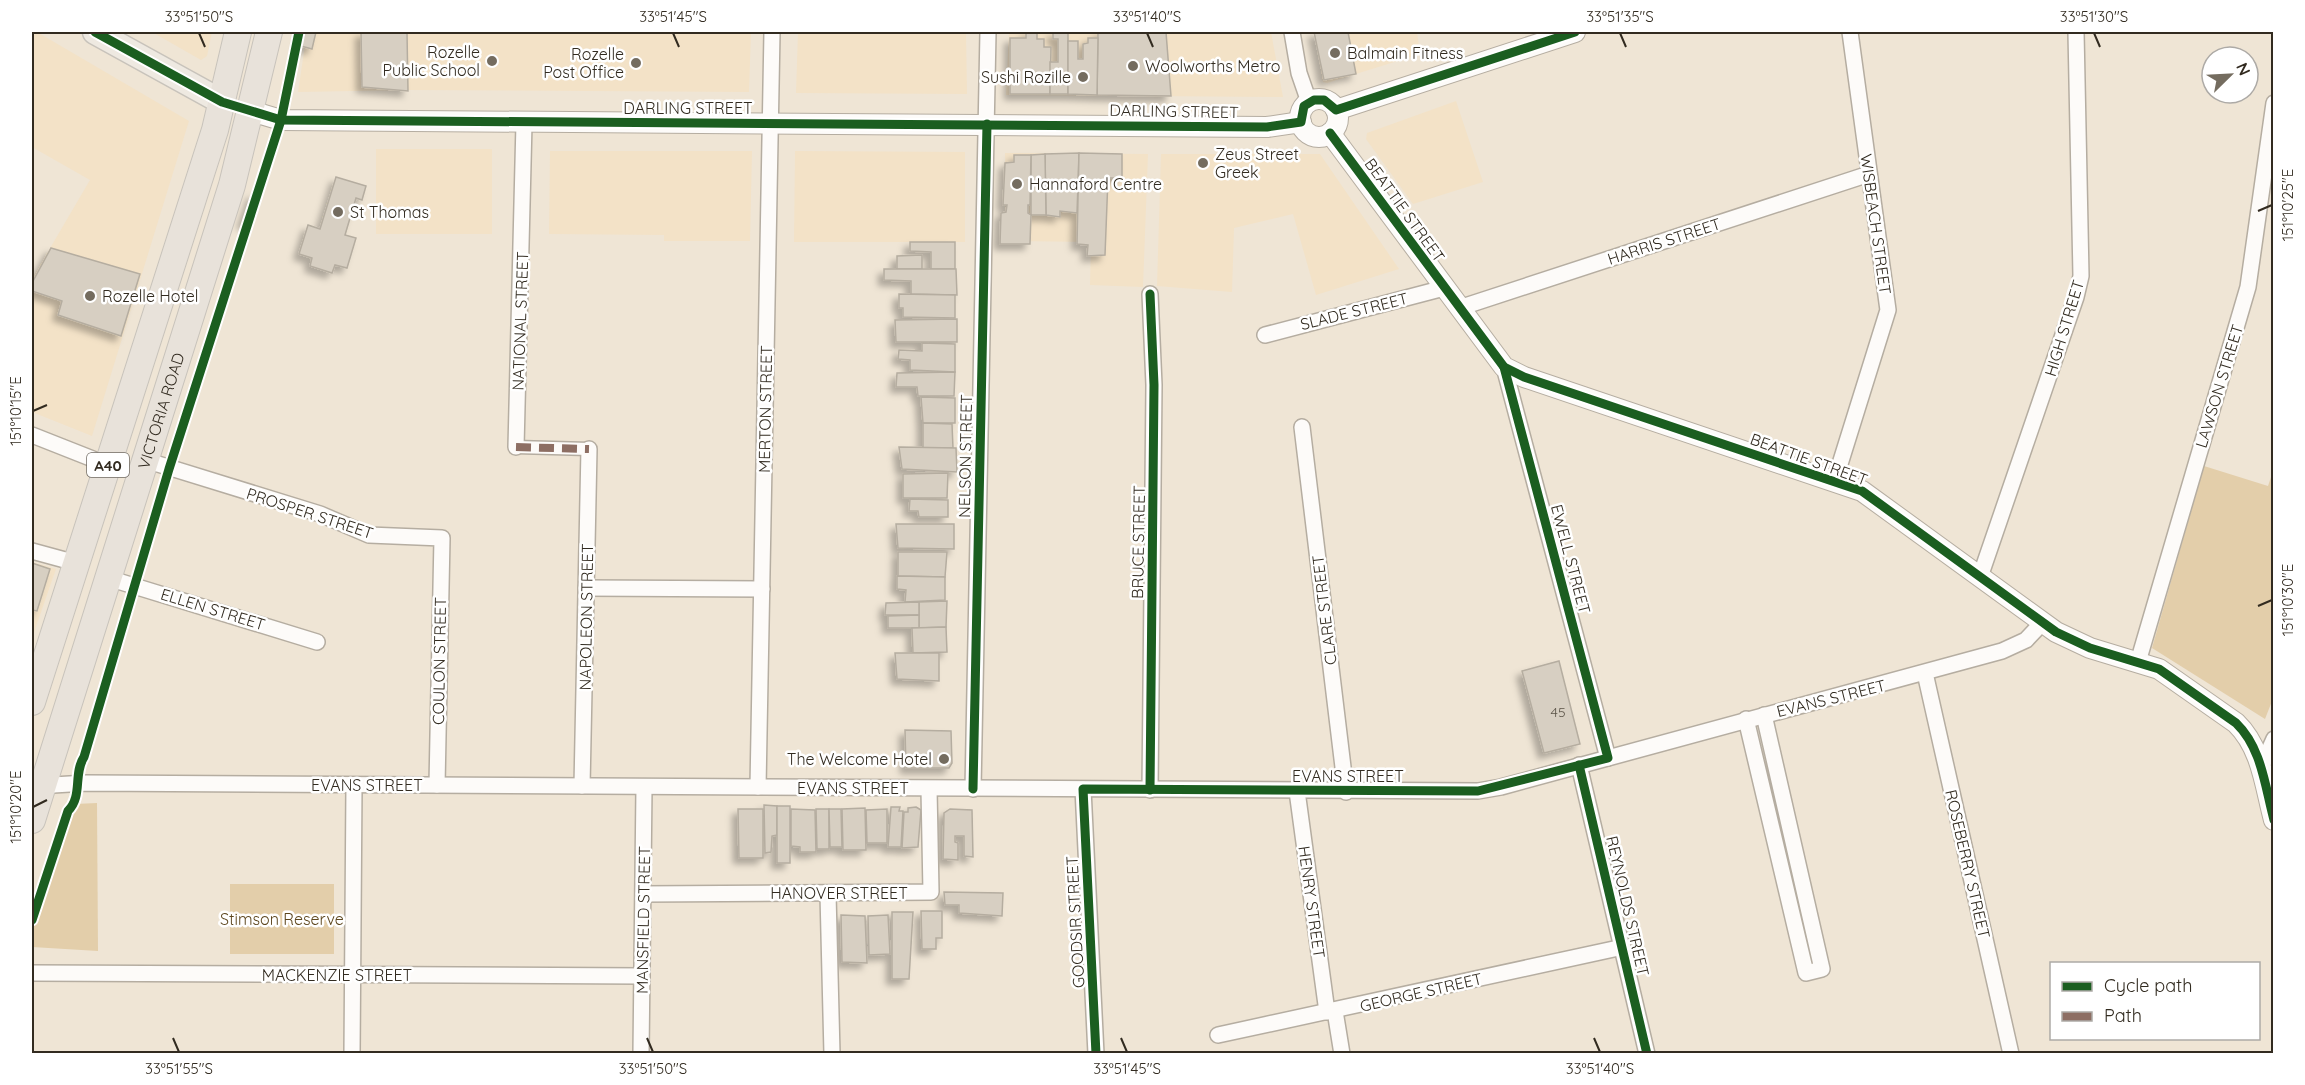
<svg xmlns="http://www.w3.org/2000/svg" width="2305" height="1085" font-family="Quicksand,sans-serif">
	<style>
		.built { fill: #f3e2c7 }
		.green { fill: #e3ceaa }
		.building { fill: #d7cfc2; stroke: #b5ada0; stroke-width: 1.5; filter: url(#shadow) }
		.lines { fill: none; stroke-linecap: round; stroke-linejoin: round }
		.pedestrian-casing { stroke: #b5ada1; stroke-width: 15 }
		.minor-casing { stroke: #b5ada1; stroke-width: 18 }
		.tertiary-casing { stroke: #b5ada1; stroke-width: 22 }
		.primary-casing { stroke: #c8c3bb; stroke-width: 27 }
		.trunk-casing { stroke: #c8c3bb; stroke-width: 28 }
		.pedestrian { stroke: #fdfbf9; stroke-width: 12 }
		.minor { stroke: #fdfbf9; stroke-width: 15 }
		.tertiary { stroke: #fdfbf9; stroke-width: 20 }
		.primary { stroke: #eee9e1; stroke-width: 24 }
		.trunk { stroke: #e8e2da; stroke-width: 26 }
		.quiet { stroke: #8d6e63; stroke-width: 8; stroke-dasharray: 15 8; stroke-linecap: butt }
		.cycleway-casing { stroke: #fff; stroke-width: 13 }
		.cycleway { stroke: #1b5e20; stroke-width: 9 }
		.ticks { fill: none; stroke: #322b20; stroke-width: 2 }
		.poi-dot { fill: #746c5f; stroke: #fff; stroke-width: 2 }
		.labels { text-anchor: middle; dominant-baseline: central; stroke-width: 5; stroke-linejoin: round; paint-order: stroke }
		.number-label { font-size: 14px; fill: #5b5448 }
		.shield { fill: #fff; stroke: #706b63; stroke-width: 1.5 }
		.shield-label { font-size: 15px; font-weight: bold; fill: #322b20 }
		.poi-label { font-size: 16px; fill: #322b20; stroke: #fff; text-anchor: start }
		.street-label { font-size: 16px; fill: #322b20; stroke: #fff }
		.park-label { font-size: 16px; fill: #5d461d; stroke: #fff }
		.neatline { fill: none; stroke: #322b20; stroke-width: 2 }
		.ticks-label { font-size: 15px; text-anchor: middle; fill: #322b20 }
	</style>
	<defs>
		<filter id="shadow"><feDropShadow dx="-5.5" dy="5.5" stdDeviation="3" flood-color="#0004"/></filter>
	</defs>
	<rect width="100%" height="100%" fill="#efe5d5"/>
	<g class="built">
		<polygon points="32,32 37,32 189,121 92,436 32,412 32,279 90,180 32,147"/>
		<polygon points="152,32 212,32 207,56 201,60"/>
		<polygon points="307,32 751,32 749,92 409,90 298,92"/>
		<polygon points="798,32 966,32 967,94 796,93"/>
		<polygon points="1009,32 1271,32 1283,97 1006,95"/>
		<polygon points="1314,32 1417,32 1420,54 1327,83 1323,82"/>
		<polygon points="1456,101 1483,182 1413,204 1366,139 1367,133"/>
		<rect x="376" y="149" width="116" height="85"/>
		<polygon points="550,151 752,151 750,241 664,241 664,235 549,234"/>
		<polygon points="795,151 965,152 965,242 794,242"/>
		<polygon points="1005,153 1148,154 1143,287 1090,285 1091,242 1006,241"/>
		<polygon points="1161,154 1320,154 1399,269 1316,295 1293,214 1234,228 1232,292 1157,286"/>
		<polygon points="32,562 56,569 32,638"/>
	</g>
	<g class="green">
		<polygon points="2204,466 2268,486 2273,471 2274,696 2265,719 2152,648"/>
		<polygon points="97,803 98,951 32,947 32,922 75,804"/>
		<rect x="230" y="884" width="104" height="70"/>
	</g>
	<g class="building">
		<polygon points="305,32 316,32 312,49 301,46"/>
		<polygon points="361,32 407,32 408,91 362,87"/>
		<polygon points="1026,32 1037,32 1037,39 1044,39 1044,47 1051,47 1050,94 1010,94 1010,38 1026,38"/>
		<polygon points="1053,32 1068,32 1068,94 1050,94 1050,62 1058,62 1058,39 1053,39"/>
		<polygon points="1098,32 1166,32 1171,96 1097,95"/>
		<polygon points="1314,32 1348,32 1356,74 1324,80"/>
		<polygon points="1088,38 1098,38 1097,95 1068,94 1068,41 1078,41 1078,59 1083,59 1083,44 1088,43"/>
		<polygon points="1079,153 1077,213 1060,211 1060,217 1046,215 1045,154"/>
		<polygon points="1079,153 1122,154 1122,178 1108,178 1105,255 1087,256 1088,245 1077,244"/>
		<polygon points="1045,154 1046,215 1031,215 1031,155"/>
		<polygon points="1014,155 1031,155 1030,205 1028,205 1028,213 1031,215 1030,244 1000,244 1001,213 1006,212 1007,205 1003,205 1005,163 1014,162"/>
		<polygon points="336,177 366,186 362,200 356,198 345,235 356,238 347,268 335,265 332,273 310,266 312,258 299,254 308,225 320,229"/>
		<polygon points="253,193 259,195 249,225 243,223"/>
		<polygon points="910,242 955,242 955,269 931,269 931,252 910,251"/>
		<polygon points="51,248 140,274 121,336 58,315 62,301 32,291 32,283"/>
		<polygon points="922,255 922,269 897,269 897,256"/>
		<polygon points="884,269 956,269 957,295 911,294 911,281 884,280"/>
		<polygon points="899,294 955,295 955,318 903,317 903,308 899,308"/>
		<polygon points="957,319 957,342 896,342 895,320"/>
		<polygon points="922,343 955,344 955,372 910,370 910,360 898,359 899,350 922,351"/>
		<polygon points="955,372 954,396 918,396 917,387 896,387 897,373"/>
		<polygon points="921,397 955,398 955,423 923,423"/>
		<polygon points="923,423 952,424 953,448 923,448"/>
		<polygon points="899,447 956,448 957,472 902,469"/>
		<polygon points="948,473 947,498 903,498 903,474"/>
		<polygon points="910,499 948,500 948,517 919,517 918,511 909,511"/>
		<polygon points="896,524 954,524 954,549 898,548"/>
		<polygon points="898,552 947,552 945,577 898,576"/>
		<polygon points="32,563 50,569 37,611 32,610"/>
		<polygon points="897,576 945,577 945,600 905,602 906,590 897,589"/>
		<polygon points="947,601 946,627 919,628 919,602"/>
		<polygon points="919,602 919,615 885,615 886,603"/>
		<polygon points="919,615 919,628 888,628 888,616"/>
		<polygon points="946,627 947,652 913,653 912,628"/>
		<polygon points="895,653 939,653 939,681 897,679"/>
		<polygon points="1559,661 1580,744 1544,753 1522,671"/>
		<polygon points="905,730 951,731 952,763 949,768 906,768"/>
		<polygon points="764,805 777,806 777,835 772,836 771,852 765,853"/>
		<rect x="777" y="806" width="13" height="57"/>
		<polygon points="891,807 900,807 899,811 903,811 901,847 888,847"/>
		<polygon points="916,807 921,810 918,847 902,848 904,812 908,812 908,808"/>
		<polygon points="865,808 866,850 843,850 842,809"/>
		<polygon points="738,809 763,809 763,858 739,858"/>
		<polygon points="791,809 815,810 816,852 800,852 800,847 791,846"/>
		<polygon points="816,809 829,809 829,849 817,849"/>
		<polygon points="829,809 841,809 842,847 830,847"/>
		<polygon points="887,809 887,843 867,843 866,810"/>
		<polygon points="950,809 972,810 973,857 964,856 964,836 955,836 955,842 958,843 958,860 943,859 944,813"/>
		<polygon points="944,892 1003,893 1002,916 959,913 959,905 945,905"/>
		<polygon points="921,911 942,911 942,938 936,938 936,949 922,949"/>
		<polygon points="892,912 913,912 909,979 892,979"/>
		<polygon points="841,915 865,916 867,963 842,962"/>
		<polygon points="888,915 890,954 869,955 868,916"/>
	</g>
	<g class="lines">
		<defs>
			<polyline id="pedestrian" points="516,447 589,449"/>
			<g id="minor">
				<polyline points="1292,32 1299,73 1309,102"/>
				<polyline points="1459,308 1869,174"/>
				<polyline points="1265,335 1444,288"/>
				<polyline points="1504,367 1608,758"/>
				<polyline points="1302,427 1346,792"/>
				<polyline points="32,435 108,465"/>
				<polyline points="516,447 524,123"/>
				<polyline points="145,460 320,514 369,535 442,538 437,785"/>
				<polyline points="1835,480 1888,310 1850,32"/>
				<polyline points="32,551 76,563"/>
				<polyline points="1980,577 2076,297 2081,276 2076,32"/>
				<polyline points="108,578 317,642"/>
				<polyline points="586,588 762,589"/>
				<polyline points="2138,662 2248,287 2274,103"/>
				<polyline points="1925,673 2011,1054"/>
				<polyline points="1746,719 1806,973 1822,969 1764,715"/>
				<polyline points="1579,765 1647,1054"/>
				<polyline points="2261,768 2274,739"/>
				<polyline points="37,786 86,783 1478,791 1501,787 2002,651 2026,640 2042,623"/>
				<polyline points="582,786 589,449"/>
				<polyline points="758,787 772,32"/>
				<polyline points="973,789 988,32"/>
				<polyline points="1083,789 1096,1054"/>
				<polyline points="1150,790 1154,385 1150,294"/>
				<polyline points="1297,791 1327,1012"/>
				<polyline points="643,894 931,892 929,789"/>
				<polyline points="828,894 832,1054"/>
				<polyline points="32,973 642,976"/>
				<polyline points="1335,1011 1342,1054"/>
				<polyline points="1218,1035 1623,947"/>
				<polyline points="352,1054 354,785"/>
				<polyline points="641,1054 644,787"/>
			</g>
			<g id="tertiary">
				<circle cx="1319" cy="118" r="19"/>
				<polyline points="1336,110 1575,32"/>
				<polyline points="251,111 281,120 1267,127 1301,122"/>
				<path d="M1330,133L1504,367L1524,377L1862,491L2056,632L2090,648L2159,669L2236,723C2262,748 2265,787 2274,820"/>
			</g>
			<polyline id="primary" points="95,32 222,102"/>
			<g id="trunk">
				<polyline points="32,702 215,130 238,32"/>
				<path id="s1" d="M32,820L232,185L269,32"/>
			</g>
		</defs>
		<use href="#pedestrian" class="pedestrian-casing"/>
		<use href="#minor" class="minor-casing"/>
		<use href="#tertiary" class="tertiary-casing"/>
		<use href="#primary" class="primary-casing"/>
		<use href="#trunk" class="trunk-casing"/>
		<use href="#pedestrian" class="pedestrian"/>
		<use href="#minor" class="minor"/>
		<use href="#tertiary" class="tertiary"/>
		<use href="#primary" class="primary"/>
		<use href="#trunk" class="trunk"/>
		<polyline class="quiet" points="516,447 589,449"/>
		<defs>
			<g id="cycleway">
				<polyline points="95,32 222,102 281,120 1267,127 1301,122 1304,106 1314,100 1324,100 1336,110 1575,32"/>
				<path d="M1330,133L1504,367L1524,377L1862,491L2056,632L2090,648L2159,669L2236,723C2262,748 2265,787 2274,820"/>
				<polyline points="1579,765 1647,1054"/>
				<polyline points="973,789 987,124"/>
				<polyline points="1150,790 1154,385 1150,294"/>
				<path d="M32,920L68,811C83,796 73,774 84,757L169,469L281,120L299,32"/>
				<polyline points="1096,1054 1083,789 1478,791 1608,758 1504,367"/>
			</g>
		</defs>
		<use href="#cycleway" class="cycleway-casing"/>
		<use href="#cycleway" class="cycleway"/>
	</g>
	<path class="ticks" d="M199,33L205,47M673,33L679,47M1147,33L1153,47M1620,33L1626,47M2094,33L2100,47M2258,211L2272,205M33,411L47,405M2258,606L2272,600M33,807L47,800M173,1038L179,1052M647,1038L653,1052M1121,1038L1127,1052M1594,1038L1600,1052"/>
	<g class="poi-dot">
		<circle cx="1335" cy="53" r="6"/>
		<circle cx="492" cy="61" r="6"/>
		<circle cx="636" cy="63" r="6"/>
		<circle cx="1133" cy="66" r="6"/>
		<circle cx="1083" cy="77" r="6"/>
		<circle cx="1203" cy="163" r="6"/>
		<circle cx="1017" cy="184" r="6"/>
		<circle cx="338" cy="212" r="6"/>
		<circle cx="90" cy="296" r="6"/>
		<circle cx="944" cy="759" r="6"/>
	</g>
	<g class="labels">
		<g class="number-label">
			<text x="1558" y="712">45</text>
		</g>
		<rect class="shield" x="87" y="453" width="42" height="24" rx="4.5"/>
		<g class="shield-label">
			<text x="108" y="465">A40</text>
		</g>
		<g class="poi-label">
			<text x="480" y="52" text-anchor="end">Rozelle<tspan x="480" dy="18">Public School</tspan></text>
			<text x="1347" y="53">Balmain Fitness</text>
			<text x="624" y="54" text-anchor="end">Rozelle<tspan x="624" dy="18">Post Office</tspan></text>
			<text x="1145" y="66">Woolworths Metro</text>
			<text x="1071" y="77" text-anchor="end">Sushi Rozille</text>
			<text x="1215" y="154">Zeus Street<tspan x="1215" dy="18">Greek</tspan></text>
			<text x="1029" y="184">Hannaford Centre</text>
			<text x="350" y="212">St Thomas</text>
			<text x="102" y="296">Rozelle Hotel</text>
			<text x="932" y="759" text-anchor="end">The Welcome Hotel</text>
		</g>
		<g class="street-label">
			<text x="688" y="108">DARLING STREET</text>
			<text transform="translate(1174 111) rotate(1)">DARLING STREET</text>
			<text transform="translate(1405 210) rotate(54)">BEATTIE STREET</text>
			<text transform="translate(1876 224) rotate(82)">WISBEACH STREET</text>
			<text transform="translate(1664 241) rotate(-18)">HARRIS STREET</text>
			<text transform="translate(1354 311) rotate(-14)">SLADE STREET</text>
			<text transform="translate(520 321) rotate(-88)">NATIONAL STREET</text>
			<text transform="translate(2064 328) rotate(-73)">HIGH STREET</text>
			<text transform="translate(2219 386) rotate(-73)">LAWSON STREET</text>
			<text transform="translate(765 409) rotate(-89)">MERTON STREET</text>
			<text stroke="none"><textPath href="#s1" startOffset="429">VICTORIA ROAD</textPath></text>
			<text transform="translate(965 456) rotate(-89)">NELSON STREET</text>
			<text transform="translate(1809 459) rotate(20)">BEATTIE STREET</text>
			<text transform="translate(310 513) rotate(18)">PROSPER STREET</text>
			<text transform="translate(1138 542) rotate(-89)">BRUCE STREET</text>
			<text transform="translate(1571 559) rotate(75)">EWELL STREET</text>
			<text transform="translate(213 609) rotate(17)">ELLEN STREET</text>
			<text transform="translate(1324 610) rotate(-97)">CLARE STREET</text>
			<text transform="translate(586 617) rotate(-89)">NAPOLEON STREET</text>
			<text transform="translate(439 661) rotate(-89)">COULON STREET</text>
			<text transform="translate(1831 698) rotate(-14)">EVANS STREET</text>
			<text x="1348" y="776">EVANS STREET</text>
			<text x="367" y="785">EVANS STREET</text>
			<text x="853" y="788">EVANS STREET</text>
			<text transform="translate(1968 864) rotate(77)">ROSEBERRY STREET</text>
			<text x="839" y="893">HANOVER STREET</text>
			<text transform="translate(1312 902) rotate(82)">HENRY STREET</text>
			<text transform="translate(1628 906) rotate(77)">REYNOLDS STREET</text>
			<text transform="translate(643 920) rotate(-89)">MANSFIELD STREET</text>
			<text transform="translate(1075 922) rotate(-93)">GOODSIR STREET</text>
			<text x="337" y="975">MACKENZIE STREET</text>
			<text transform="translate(1421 992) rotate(-13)">GEORGE STREET</text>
		</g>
		<g class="park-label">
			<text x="282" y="919">Stimson Reserve</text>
		</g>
	</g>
	<rect width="2305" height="1085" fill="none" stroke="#ffffff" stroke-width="66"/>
	<rect x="2050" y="962" width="210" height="78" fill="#ffffff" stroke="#adaaa6" stroke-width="1.5"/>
	<rect x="2062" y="982" width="30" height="9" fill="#1b5e20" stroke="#adaaa6" stroke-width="1.5"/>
	<text x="2104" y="992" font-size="18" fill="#322b20">Cycle path</text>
	<rect x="2062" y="1012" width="30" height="9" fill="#8d6e63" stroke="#adaaa6" stroke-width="1.5"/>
	<text x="2104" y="1022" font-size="18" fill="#322b20">Path</text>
	<g transform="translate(2230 75) rotate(66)"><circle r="28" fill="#ffffff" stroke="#adaaa6" stroke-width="1.5"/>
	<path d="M0-4.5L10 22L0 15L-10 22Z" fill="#746c5f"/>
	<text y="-9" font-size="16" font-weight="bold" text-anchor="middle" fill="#322b20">N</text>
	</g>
	<rect x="33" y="33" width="2239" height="1019" class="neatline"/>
	<g class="ticks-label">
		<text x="199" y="22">33°51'50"S</text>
		<text x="673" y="22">33°51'45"S</text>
		<text x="1147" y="22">33°51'40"S</text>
		<text x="1620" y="22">33°51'35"S</text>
		<text x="2094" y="22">33°51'30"S</text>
		<text transform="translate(2288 205) rotate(-90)" y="5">151°10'25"E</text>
		<text transform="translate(16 411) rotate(-90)" y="5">151°10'15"E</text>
		<text transform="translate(2288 600) rotate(-90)" y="5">151°10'30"E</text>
		<text transform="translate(16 807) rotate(-90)" y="5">151°10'20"E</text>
		<text x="179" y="1074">33°51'55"S</text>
		<text x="653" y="1074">33°51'50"S</text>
		<text x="1127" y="1074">33°51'45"S</text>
		<text x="1600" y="1074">33°51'40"S</text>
	</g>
</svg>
